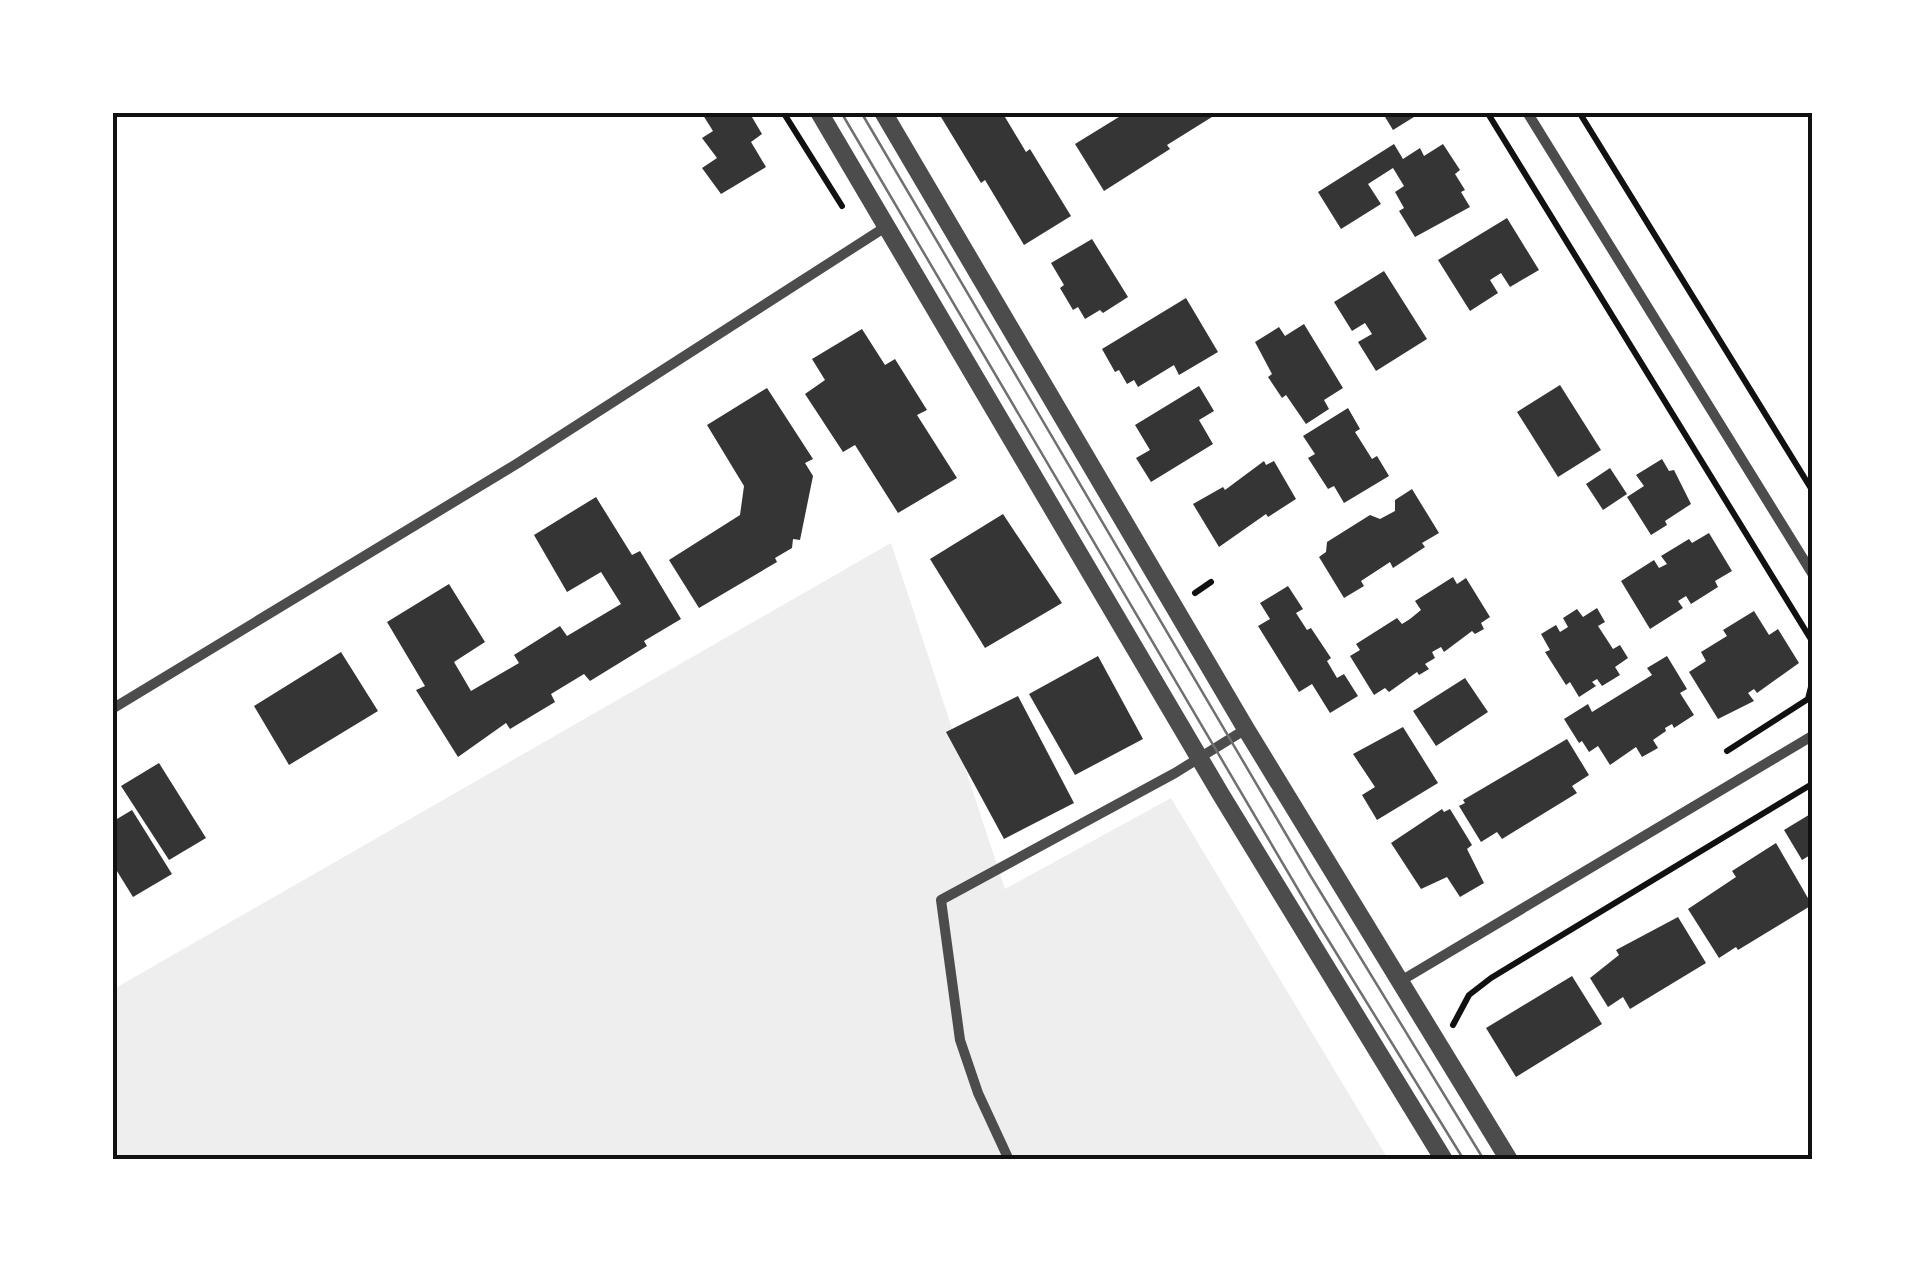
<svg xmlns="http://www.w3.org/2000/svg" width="1925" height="1272" font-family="'PT Sans Narrow',sans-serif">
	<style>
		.green { fill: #eee }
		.building { fill: #353535 }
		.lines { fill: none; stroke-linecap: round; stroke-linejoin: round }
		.path { stroke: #111; stroke-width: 6 }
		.minor { stroke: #4c4c4c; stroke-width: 10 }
		.tertiary { stroke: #4c4c4c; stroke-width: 18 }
		.tram { stroke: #707070; stroke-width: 2.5 }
		.neatline { fill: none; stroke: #111; stroke-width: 4 }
	</style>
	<rect width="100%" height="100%" fill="#fff"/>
	<polygon class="green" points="891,543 1005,889 1171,798 1388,1159 113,1159 112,990"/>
	<g class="building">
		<polygon points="701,112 749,112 762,134 751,142 766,167 721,194 702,168 717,158 702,138 713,131"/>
		<polygon points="948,112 1002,112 1026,152 1030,149 1071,216 1024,245 985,180 981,183 941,117"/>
		<polygon points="1127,112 1220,112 1167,145 1170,149 1104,191 1075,144"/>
		<polygon points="1382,112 1422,112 1393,130"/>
		<polygon points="1394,144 1403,159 1420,148 1424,156 1443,144 1460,170 1455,174 1465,190 1461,192 1470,207 1415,237 1399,211 1404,208 1395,192 1404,186 1393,168 1368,184 1381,204 1341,229 1318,192"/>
		<polygon points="1507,218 1539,270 1510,287 1501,273 1490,280 1498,293 1470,311 1438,260"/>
		<polygon points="1092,239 1128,297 1103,313 1100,310 1085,319 1078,307 1073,310 1060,288 1064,285 1051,263"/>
		<polygon points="1384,271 1427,339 1376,371 1358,342 1372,334 1365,323 1352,331 1334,302"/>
		<polygon points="1186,298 1218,352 1179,375 1174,365 1138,387 1134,380 1127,384 1119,370 1115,372 1102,349"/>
		<polygon points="1304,324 1343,388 1324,400 1329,409 1306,424 1286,395 1282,398 1268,377 1272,374 1255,342 1279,327 1285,336"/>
		<polygon points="862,329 885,365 895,359 927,410 917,415 957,478 898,513 855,445 843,452 805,394 825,380 812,359"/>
		<polygon points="1560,385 1601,450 1558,477 1517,412"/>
		<polygon points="1199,386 1214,411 1199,420 1213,444 1151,482 1136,458 1150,450 1135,425"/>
		<polygon points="767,388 813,459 805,463 813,476 800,540 793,539 792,548 775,558 777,562 699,608 669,560 740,515 744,486 707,425"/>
		<polygon points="1348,408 1360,429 1355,432 1372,459 1377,456 1389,476 1344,503 1334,486 1328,489 1308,458 1315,454 1303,436"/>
		<polygon points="1662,459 1669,471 1674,470 1691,504 1665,521 1667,525 1651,535 1627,497 1644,486 1636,475"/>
		<polygon points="1264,461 1266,465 1274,461 1296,499 1268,517 1266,514 1219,547 1193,504 1223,487 1225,490"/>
		<polygon points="1610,468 1627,494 1603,510 1586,484"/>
		<polygon points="1412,489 1439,533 1422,543 1425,547 1393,568 1390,562 1361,581 1364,586 1344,598 1319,557 1326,552 1327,542 1370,515 1380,519 1395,511 1395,500"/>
		<polygon points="596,497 632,555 640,551 681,619 644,641 647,646 590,681 584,674 551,694 555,702 510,729 506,723 458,757 416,690 425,686 387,622 449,584 485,642 454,662 471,691 519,663 514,655 560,626 567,636 621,604 601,572 567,592 534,535"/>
		<polygon points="1003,514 1062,603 985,648 930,559"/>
		<polygon points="1709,533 1732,571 1715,581 1718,587 1691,604 1686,596 1678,601 1683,608 1650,629 1621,581 1654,560 1659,568 1667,564 1661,556 1689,539 1692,543"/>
		<polygon points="1453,577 1457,584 1466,578 1490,617 1481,623 1484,629 1475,634 1472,631 1444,652 1441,647 1432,652 1435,658 1425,664 1429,669 1419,675 1417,672 1389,692 1385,688 1374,695 1350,656 1360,650 1356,644 1397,618 1402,624 1410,619 1421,610 1415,601"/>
		<polygon points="1288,586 1303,609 1296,613 1307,630 1311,628 1331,658 1327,661 1337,678 1344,674 1358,696 1330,713 1312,684 1299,692 1258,626 1270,619 1260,603"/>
		<polygon points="1597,608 1605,622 1598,626 1613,649 1620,645 1628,658 1615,667 1620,675 1602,686 1597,679 1592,682 1596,686 1579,697 1570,682 1566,685 1545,652 1550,650 1541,634 1556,625 1560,632 1568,627 1563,618 1577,609 1583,617"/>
		<polygon points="1754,611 1769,635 1778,629 1799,663 1757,693 1754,689 1748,693 1754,701 1718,719 1689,672 1706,661 1701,652 1727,636 1723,630"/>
		<polygon points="341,652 378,711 289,765 254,706"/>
		<polygon points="1098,656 1143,739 1075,775 1029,694"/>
		<polygon points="1667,656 1687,689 1680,693 1694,715 1674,728 1672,724 1665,728 1666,731 1653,740 1658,748 1642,757 1636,747 1610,765 1598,746 1589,752 1582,741 1579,743 1564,719 1588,704 1592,712 1652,675 1647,668"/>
		<polygon points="1465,678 1488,712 1436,746 1413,711"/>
		<polygon points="1018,696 1074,803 1004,839 946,732"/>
		<polygon points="1403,727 1438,783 1377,820 1362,795 1375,787 1353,754"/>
		<polygon points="1567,739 1589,775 1572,786 1577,793 1502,839 1497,832 1481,842 1459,806 1465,803 1463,800"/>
		<polygon points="159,763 206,838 169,860 121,786"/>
		<polygon points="1442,809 1444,812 1450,809 1472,845 1467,849 1484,883 1460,897 1447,877 1421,889 1391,843"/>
		<polygon points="132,810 172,874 133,897 112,863 112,822"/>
		<polygon points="1812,813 1812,854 1802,860 1784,830"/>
		<polygon points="1776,843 1812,905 1738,950 1736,947 1719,958 1688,909 1736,877 1732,871"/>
		<polygon points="1678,917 1706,963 1630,1009 1623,997 1608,1007 1590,978 1619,955 1616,950"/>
		<polygon points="1572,976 1602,1024 1516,1077 1486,1028"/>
	</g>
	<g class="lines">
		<g class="path">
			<polyline points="783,112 842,206"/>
			<polyline points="1487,112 1812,641"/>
			<polyline points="1579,112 1812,490"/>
			<polyline points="1195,593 1211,582"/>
			<polyline points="1727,751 1808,699 1812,683"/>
			<polyline points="1453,1025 1469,995 1491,978 1812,784"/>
		</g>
		<g class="minor">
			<polyline points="1527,112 1812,573"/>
			<polyline points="112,709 518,463 887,226"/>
			<polyline points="1399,982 1812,736"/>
			<polyline points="1009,1160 978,1093 960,1040 941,900 1175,773 1246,729"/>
		</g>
		<g class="tertiary">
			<polyline points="819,112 1220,793 1444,1160"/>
			<polyline points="883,112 1246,729 1509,1160"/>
		</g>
		<g class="tram">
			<polyline points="841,112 1319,925 1464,1160"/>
			<polyline points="861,112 1310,875 1484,1160"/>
		</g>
	</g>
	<rect width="1925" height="1272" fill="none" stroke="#ffffff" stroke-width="230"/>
	<rect x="115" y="115" width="1695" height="1042" class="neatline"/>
</svg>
